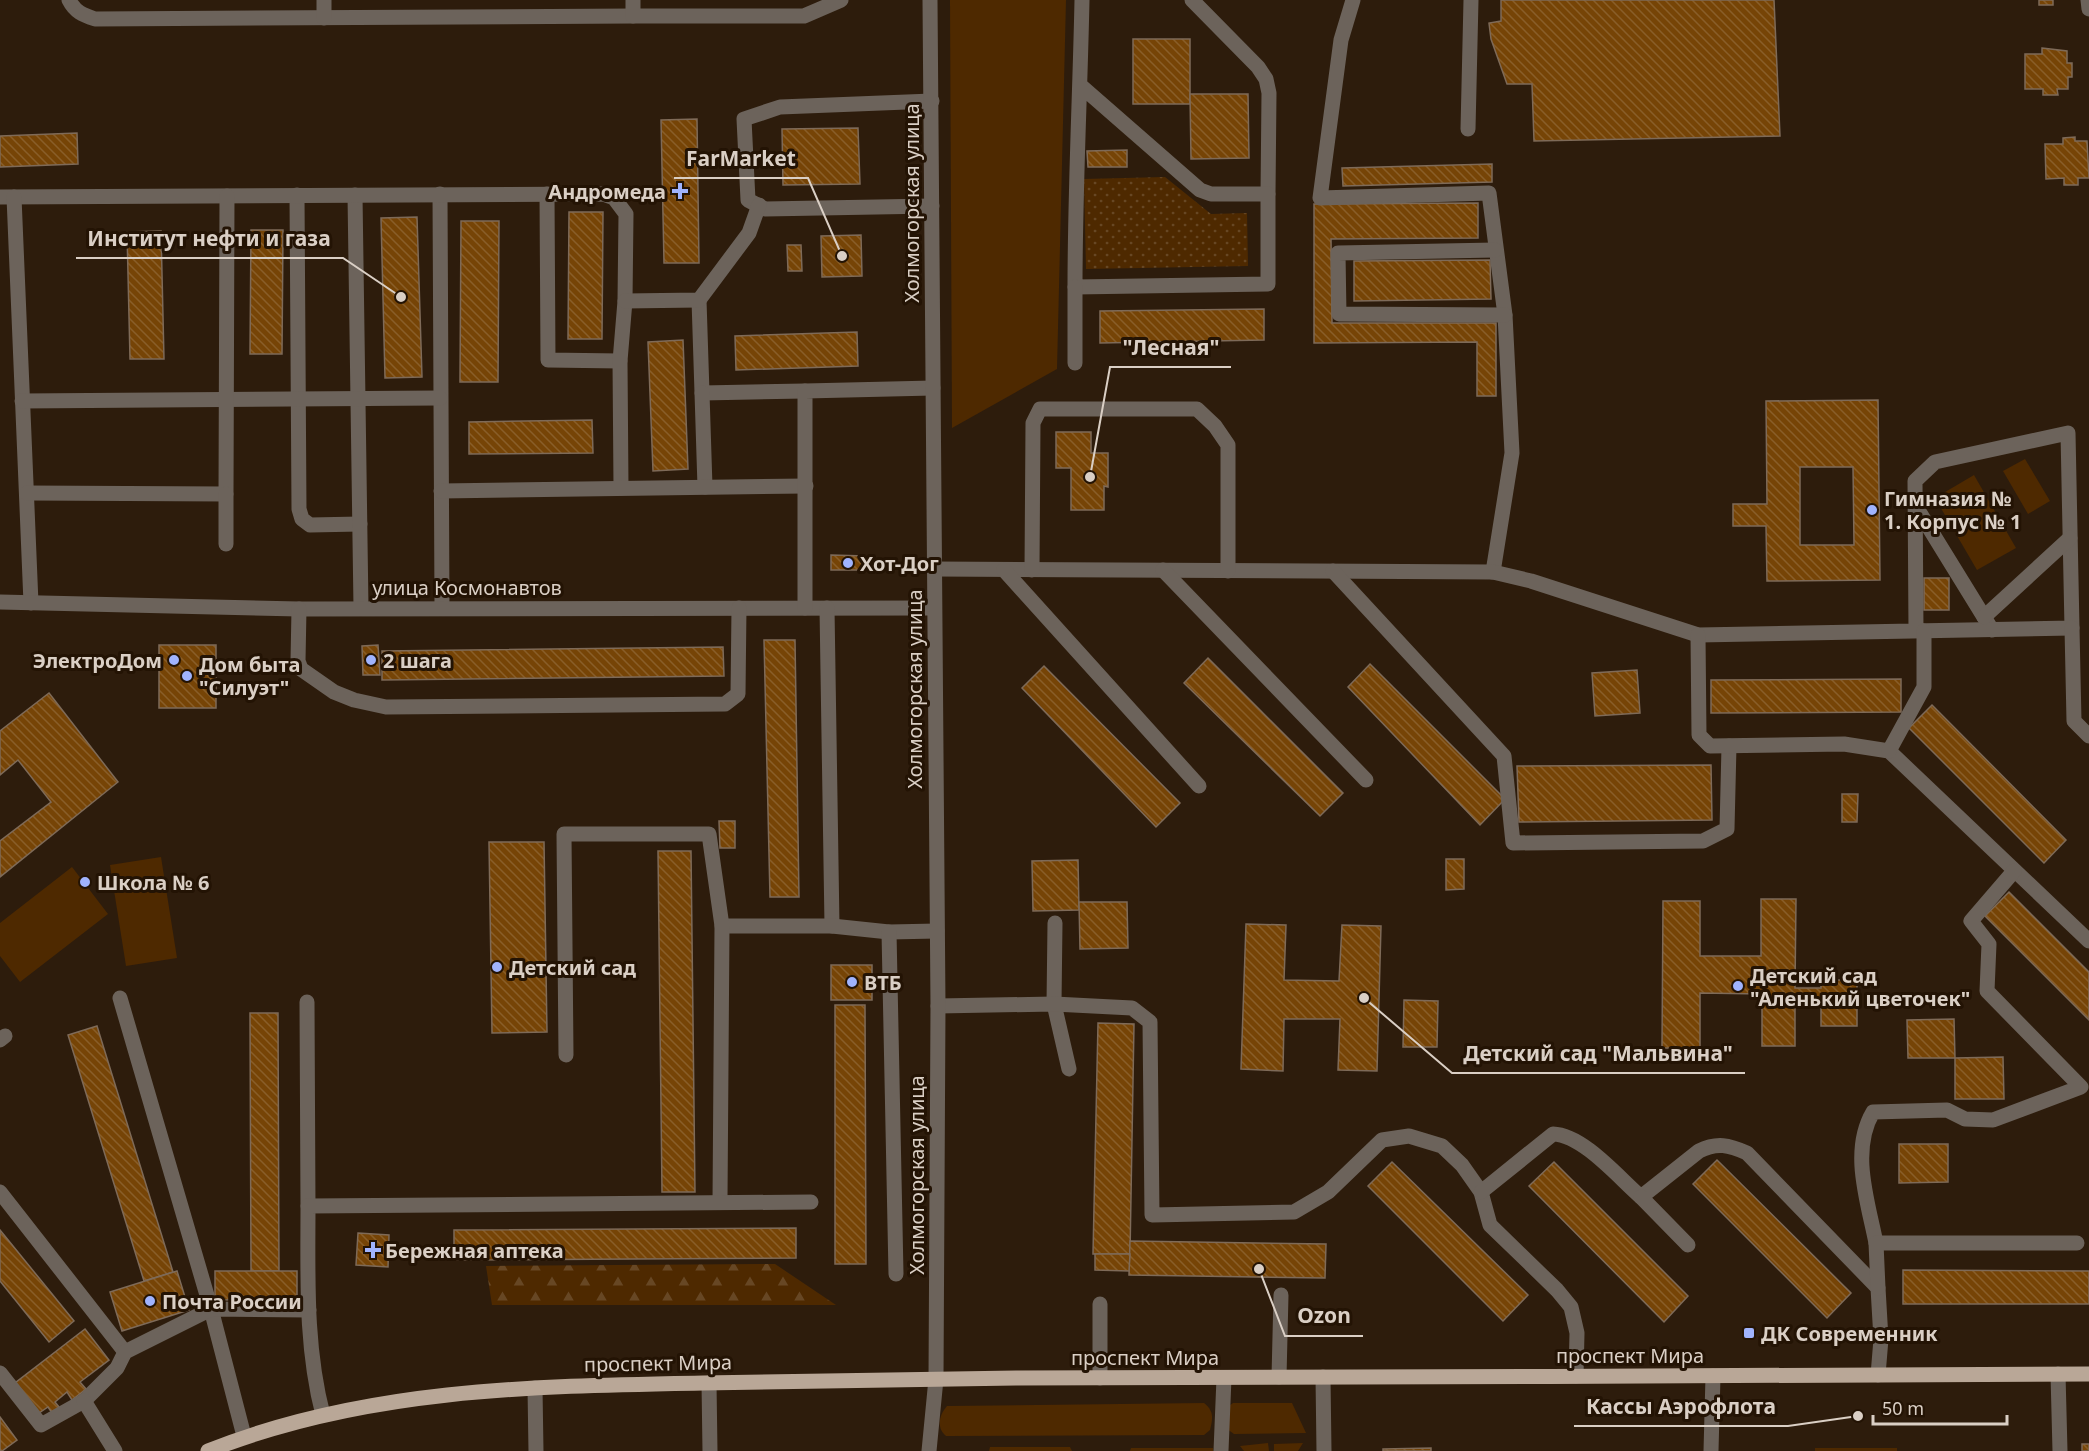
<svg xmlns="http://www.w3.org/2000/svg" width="2089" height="1451" font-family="'Noto Sans',sans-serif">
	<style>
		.grass { fill: #4e2900 }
		.forest { fill: url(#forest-firs) }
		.park { fill: url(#park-dots) }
		.building { fill: url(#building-back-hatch); stroke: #7e6a58; stroke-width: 1.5; fill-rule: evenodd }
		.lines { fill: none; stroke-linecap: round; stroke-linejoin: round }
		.minor { stroke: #6c635b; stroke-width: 15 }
		.major { stroke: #b9a797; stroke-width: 15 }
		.poi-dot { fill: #a0b3fd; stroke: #231304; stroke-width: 2 }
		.labels { text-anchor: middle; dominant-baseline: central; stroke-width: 6; stroke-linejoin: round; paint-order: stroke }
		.poi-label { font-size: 20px; font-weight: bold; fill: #dacfc5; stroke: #231304; text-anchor: start }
		.street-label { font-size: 20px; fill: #dacfc5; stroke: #231304 }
		.leader { fill: none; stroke: #dacfc5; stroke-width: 2 }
		.callout-dot { fill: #dacfc5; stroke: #231304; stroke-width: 2 }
		.callout-label { font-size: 21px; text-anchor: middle; font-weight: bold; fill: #dacfc5; stroke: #231304; stroke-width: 6; stroke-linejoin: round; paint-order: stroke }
	</style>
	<defs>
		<pattern id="forest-firs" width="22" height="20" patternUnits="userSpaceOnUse" patternTransform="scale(1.5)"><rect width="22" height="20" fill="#4e2900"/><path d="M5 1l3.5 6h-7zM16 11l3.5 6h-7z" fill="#674724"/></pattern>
		<pattern id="park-dots" width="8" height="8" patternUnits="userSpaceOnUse" patternTransform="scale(1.5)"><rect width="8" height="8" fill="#4e2900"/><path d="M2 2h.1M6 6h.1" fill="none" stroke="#674724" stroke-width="1.8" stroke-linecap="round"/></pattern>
		<pattern id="building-back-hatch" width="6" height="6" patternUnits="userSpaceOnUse" patternTransform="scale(1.5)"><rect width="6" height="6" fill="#764406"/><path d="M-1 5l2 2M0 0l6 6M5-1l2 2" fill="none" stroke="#895e29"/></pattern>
	</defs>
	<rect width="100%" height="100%" fill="#2d1c0c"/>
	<g class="grass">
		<polygon points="950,0 1066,0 1057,369 952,428"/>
		<polygon points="2025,459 2050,501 2028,514 2003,471"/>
		<polygon points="1974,475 2016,548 1977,570 1935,498"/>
		<polygon points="161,857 177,958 126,966 110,865"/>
		<polygon points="72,867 108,914 20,982 0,956 0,923"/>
		<path d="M1204,1403C1214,1411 1213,1418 1210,1430L1204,1435L946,1436C936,1428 939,1415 947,1406Z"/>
		<polygon points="1233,1403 1292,1403 1306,1433 1234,1434 1227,1429 1229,1406"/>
		<polygon points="1268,1443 1269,1451 1244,1451 1240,1446"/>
		<polygon points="1303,1443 1298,1451 1274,1451 1274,1444"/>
		<polygon points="990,1447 1070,1447 1072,1451 989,1451"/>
		<polygon points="1131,1448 1213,1448 1213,1451 1130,1451"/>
		<rect x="1815" y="1448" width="82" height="3"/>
	</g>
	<polygon class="forest" points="775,1264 836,1305 492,1305 486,1266"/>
	<polygon class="park" points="1165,177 1211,214 1247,213 1248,266 1086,269 1084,179"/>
	<g class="building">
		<polygon points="1501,0 1774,0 1780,136 1534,141 1532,84 1507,84 1491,39 1489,23 1501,21"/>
		<rect x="2039" y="0" width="14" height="5"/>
		<rect x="1133" y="39" width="57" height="65"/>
		<polygon points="2042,48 2067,51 2067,63 2072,63 2072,77 2068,77 2068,89 2057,89 2058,95 2043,95 2043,89 2025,89 2025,54 2042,54"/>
		<polygon points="1190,94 1248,94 1249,158 1191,159"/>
		<polygon points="697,119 699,263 664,263 661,120"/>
		<polygon points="858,128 860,184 783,185 782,129"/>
		<polygon points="77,133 78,164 0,167 0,136"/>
		<polygon points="2075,137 2075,141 2087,141 2089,178 2078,178 2078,185 2064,185 2064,178 2046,179 2045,144 2063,144 2063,138"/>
		<polygon points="1127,150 1127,167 1088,167 1087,151"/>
		<polygon points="1492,164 1492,182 1343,186 1342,168"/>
		<polygon points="1478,203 1478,238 1331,239 1332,323 1496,323 1496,396 1477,396 1477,342 1314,343 1314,204"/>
		<polygon points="569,212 603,212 602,339 568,339"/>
		<polygon points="417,217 422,377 385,378 381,218"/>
		<polygon points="461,221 499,221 498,382 460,382"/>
		<polygon points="251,230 283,230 282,354 250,354"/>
		<polygon points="161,231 164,359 130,359 127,232"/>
		<polygon points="861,235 862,276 822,277 821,236"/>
		<polygon points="787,245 801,245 802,271 788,271"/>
		<polygon points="1490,260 1491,299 1354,301 1354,261"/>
		<polygon points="1264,309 1264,340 1100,343 1100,311"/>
		<polygon points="857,332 858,366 736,370 735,336"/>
		<polygon points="683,340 688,469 653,471 648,342"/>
		<path d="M1878,400L1880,580L1767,581L1766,526H1733V504H1767L1766,401ZM1800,467H1853L1854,545H1800Z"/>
		<polygon points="592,420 593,453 469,454 469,422"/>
		<polygon points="1056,432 1091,432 1091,453 1108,453 1108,487 1104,486 1104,510 1071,510 1071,468 1056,468"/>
		<polygon points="831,555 865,556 865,570 831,570"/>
		<rect x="1924" y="578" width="25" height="32"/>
		<polygon points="764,640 795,640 799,897 770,897"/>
		<rect x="159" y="645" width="57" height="63"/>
		<polygon points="378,645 380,675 363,675 362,646"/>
		<polygon points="723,647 724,676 382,680 382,651"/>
		<polygon points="1208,658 1343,793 1320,816 1184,683"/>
		<polygon points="1370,664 1505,799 1480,825 1348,687"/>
		<polygon points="1044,666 1180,803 1156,827 1022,688"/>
		<polygon points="1637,670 1640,713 1595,716 1592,673"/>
		<polygon points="1901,679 1901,712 1711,713 1711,680"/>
		<polygon points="49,693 118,782 0,877 0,841 51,802 18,760 0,775 0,731"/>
		<polygon points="1932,705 2066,840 2044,863 1909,728"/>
		<polygon points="1711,765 1712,820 1519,822 1517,766"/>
		<polygon points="1842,794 1858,794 1857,822 1842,822"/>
		<polygon points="719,821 735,821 735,848 720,848"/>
		<polygon points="489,842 544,842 547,1032 492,1033"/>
		<polygon points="658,851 691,851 695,1192 662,1192"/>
		<polygon points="1446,859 1464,859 1464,889 1446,890"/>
		<polygon points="1078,860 1079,910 1033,911 1032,861"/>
		<polygon points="2009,892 2089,972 2089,1020 1985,916"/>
		<polygon points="1761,899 1796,899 1795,988 1821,988 1821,980 1857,980 1857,1026 1821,1026 1821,1002 1795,1002 1795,1046 1762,1046 1762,994 1700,993 1700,1048 1662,1048 1663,901 1700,901 1700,956 1761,956"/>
		<polygon points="1079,902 1127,902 1128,948 1080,949"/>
		<polygon points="1246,924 1286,925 1284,980 1339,981 1342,925 1381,926 1377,1071 1338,1070 1340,1019 1284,1019 1283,1071 1241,1069"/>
		<rect x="831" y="965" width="41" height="35"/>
		<polygon points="1404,1000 1438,1001 1437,1047 1403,1047"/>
		<polygon points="835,1005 865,1005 866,1264 835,1264"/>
		<polygon points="250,1013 278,1013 279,1271 251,1271"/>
		<polygon points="1954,1019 1955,1058 1908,1058 1907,1020"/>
		<polygon points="1098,1023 1134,1024 1130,1254 1093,1254"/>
		<polygon points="97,1026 173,1272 144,1281 68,1035"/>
		<polygon points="2003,1057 2004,1099 1955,1099 1955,1058"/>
		<polygon points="1899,1144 1948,1144 1948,1182 1899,1183"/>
		<polygon points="1717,1160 1851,1293 1827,1318 1693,1184"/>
		<polygon points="1392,1162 1528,1295 1503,1321 1368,1186"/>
		<polygon points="1554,1162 1688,1296 1664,1322 1529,1186"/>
		<polygon points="796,1228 796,1258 454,1260 454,1230"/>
		<polygon points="0,1230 74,1321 49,1342 0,1281"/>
		<polygon points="358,1233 389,1235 388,1267 356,1265"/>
		<polygon points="1130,1241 1326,1244 1325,1278 1129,1275"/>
		<polygon points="1095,1254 1130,1254 1129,1271 1095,1270"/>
		<polygon points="1903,1270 2089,1271 2089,1304 1903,1304"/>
		<polygon points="177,1271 189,1310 122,1331 110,1292"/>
		<polygon points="215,1271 297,1271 297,1299 215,1300"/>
		<polygon points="85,1329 109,1360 80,1382 86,1389 72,1400 67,1392 55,1402 59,1407 52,1413 48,1407 39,1413 15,1383"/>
		<polygon points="0,1417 17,1440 2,1451 0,1451"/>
		<rect x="2082" y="1444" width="7" height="7"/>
		<polygon points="1431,1448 1431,1451 1383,1451 1383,1449"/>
	</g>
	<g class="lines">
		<g class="minor">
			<path d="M69,0C75,12 83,15 95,19L633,16"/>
			<polyline points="633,0 633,16 804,16 841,0"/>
			<polyline points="1192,0 1258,67 1266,79 1269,93 1268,194"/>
			<polyline points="1353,0 1341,40 1320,198 1489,193 1505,315 1512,453 1493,572"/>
			<polyline points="2088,0 2089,9"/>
			<polyline points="324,18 324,0"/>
			<path d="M1081,86L1200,190L1211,194H1268V284L1075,287C1075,191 1080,96 1082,0"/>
			<polyline points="932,101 780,107 744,119 748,200 765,209 932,206"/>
			<polyline points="1468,129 1471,0"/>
			<polyline points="440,194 442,608"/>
			<polyline points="547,194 548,360 620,361"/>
			<polyline points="297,195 299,509 302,519 310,525 360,524"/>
			<polyline points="355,195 361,608"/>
			<polyline points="0,197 603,194 614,198 626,214 625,301 620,361 621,488"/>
			<polyline points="14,197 31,603"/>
			<polyline points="1495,250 1338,253 1339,314 1505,315"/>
			<polyline points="699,300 702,393 805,391"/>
			<polyline points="625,301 699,300 749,233 759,205"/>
			<polyline points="1075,363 1075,287"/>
			<polyline points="702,393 705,487"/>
			<polyline points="22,401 440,398"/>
			<polyline points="441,491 806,486"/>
			<polyline points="27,493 226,494 227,196"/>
			<polyline points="1915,505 1992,630"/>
			<polyline points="226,544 226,494"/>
			<polyline points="935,569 1493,572 1531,581 1698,635 2072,628 2068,433 1935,462 1915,481 1916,631"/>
			<polyline points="1004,570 1199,786"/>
			<polyline points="1032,570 1033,423 1040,409 1197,409 1215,426 1228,445 1228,571"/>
			<polyline points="1163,570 1366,780"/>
			<polyline points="1333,571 1504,756 1513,843 1703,841 1727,829 1729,746"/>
			<polyline points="0,602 299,609 934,608"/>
			<polyline points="805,608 805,391 933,388"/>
			<polyline points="827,608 832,926"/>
			<polyline points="299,609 298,661 301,669 334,692 354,700 386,707 725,704 738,694 739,608"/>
			<polyline points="1984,617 2070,538"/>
			<polyline points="2072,628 2074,721 2089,736"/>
			<polyline points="1698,635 1699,735 1710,746 1844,744 1889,751 2089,941"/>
			<polyline points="1889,751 1924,687 1924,631"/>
			<polyline points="1055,923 1054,1004 1069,1069"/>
			<polyline points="722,926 832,926 889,932 937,931"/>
			<polyline points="889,932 896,1274"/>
			<polyline points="120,998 211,1309 244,1436"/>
			<polyline points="307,1002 308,1206"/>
			<polyline points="938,1006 1054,1004 1132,1008 1150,1022 1152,1215 1294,1212 1328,1192 1382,1140 1409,1136 1442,1146 1462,1165 1481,1192 1490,1225 1557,1290 1571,1307 1577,1333 1576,1376"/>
			<polyline points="0,1040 5,1036"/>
			<polyline points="566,1055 564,834 709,834 722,926 720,1201"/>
			<polyline points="0,1192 125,1352"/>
			<path d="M1481,1192L1553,1134C1583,1135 1618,1177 1641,1197L1699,1151C1717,1142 1729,1145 1747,1153L1878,1288L1881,1339L1878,1375"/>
			<polyline points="1641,1197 1688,1245"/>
			<path d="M1876,1243C1868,1202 1850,1151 1873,1112L1947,1110L1965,1119L1993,1120L2081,1087L1987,991L1989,944L1971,921L2014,871"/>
			<polyline points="1878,1288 1876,1243 2077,1243"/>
			<polyline points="1100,1304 1100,1378"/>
			<polyline points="0,1373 41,1425 84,1401 117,1368 125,1352 211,1309 309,1310"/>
			<polyline points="2058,1374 2060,1451"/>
			<polyline points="1279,1377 1281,1295"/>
			<polyline points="1323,1377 1324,1451"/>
			<polyline points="709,1383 710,1451"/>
			<polyline points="535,1388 536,1451"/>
			<polyline points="84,1401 115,1451"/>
			<path d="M323,1415C305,1346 308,1276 308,1206L811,1202"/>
			<polyline points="929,1451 936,1379 938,1006 930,0"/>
			<polyline points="1221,1451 1224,1378"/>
			<polyline points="1711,1451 1713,1376"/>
		</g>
		<path class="major" d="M208,1451C365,1388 536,1386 703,1383C808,1381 912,1379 1016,1378C1374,1377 1731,1376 2089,1374"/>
	</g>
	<g class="poi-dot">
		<path d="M677 182h6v6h6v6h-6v6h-6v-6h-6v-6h6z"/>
		<circle cx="1872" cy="510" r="6"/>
		<circle cx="848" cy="563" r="6"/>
		<circle cx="174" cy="660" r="6"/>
		<circle cx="371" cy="660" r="6"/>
		<circle cx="187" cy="676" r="6"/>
		<circle cx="85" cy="882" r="6"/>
		<circle cx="497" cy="967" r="6"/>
		<circle cx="852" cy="982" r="6"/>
		<circle cx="1738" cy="986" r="6"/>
		<path d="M370 1241h6v6h6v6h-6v6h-6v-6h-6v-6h6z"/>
		<circle cx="150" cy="1301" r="6"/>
		<rect x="1743" y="1327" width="12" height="12" rx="3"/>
	</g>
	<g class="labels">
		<g class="poi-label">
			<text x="666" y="191" text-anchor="end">Андромеда</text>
			<text x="1884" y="498">Гимназия №<tspan x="1884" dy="23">1. Корпус № 1</tspan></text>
			<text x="860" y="563">Хот-Дог</text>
			<text x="162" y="660" text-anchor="end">ЭлектроДом</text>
			<text x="383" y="660">2 шага</text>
			<text x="199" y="664">Дом быта<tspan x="199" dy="23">"Силуэт"</tspan></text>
			<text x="97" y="882">Школа № 6</text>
			<text x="509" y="967">Детский сад</text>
			<text x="1750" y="975">Детский сад<tspan x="1750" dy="23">"Аленький цветочек"</tspan></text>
			<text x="864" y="982">ВТБ</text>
			<text x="385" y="1250">Бережная аптека</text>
			<text x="162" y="1301">Почта России</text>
			<text x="1761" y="1333">ДК Современник</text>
		</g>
		<g class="street-label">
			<text transform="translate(911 203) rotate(-90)">Холмогорская улица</text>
			<text x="467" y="587">улица Космонавтов</text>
			<text transform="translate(914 689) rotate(-90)">Холмогорская улица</text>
			<text transform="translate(916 1175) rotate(-90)">Холмогорская улица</text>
			<text x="1630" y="1355">проспект Мира</text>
			<text x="1145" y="1357">проспект Мира</text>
			<text transform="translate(658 1363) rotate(-1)">проспект Мира</text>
		</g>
	</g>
	<path class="leader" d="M842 256L808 178H674M401 297L343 258H76M1090 477L1110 367H1231M1364 998L1452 1073H1745M1259 1269L1285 1336H1363M1858 1416L1788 1426H1574"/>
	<g class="callout-dot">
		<circle cx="842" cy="256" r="6"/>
		<circle cx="401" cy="297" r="6"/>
		<circle cx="1090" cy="477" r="6"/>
		<circle cx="1364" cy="998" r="6"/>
		<circle cx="1259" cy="1269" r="6"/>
		<circle cx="1858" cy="1416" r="6"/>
	</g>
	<g class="callout-label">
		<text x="741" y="166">FarMarket</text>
		<text x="209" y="246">Институт нефти и газа</text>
		<text x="1171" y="355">"Лесная"</text>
		<text x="1598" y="1061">Детский сад "Мальвина"</text>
		<text x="1324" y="1323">Ozon</text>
		<text x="1681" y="1414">Кассы Аэрофлота</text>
	</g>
	<path d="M1873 1415v9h134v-9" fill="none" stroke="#dacfc5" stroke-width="3"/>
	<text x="1882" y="1415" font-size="18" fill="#dacfc5" stroke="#231304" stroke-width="4.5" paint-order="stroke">50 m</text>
</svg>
